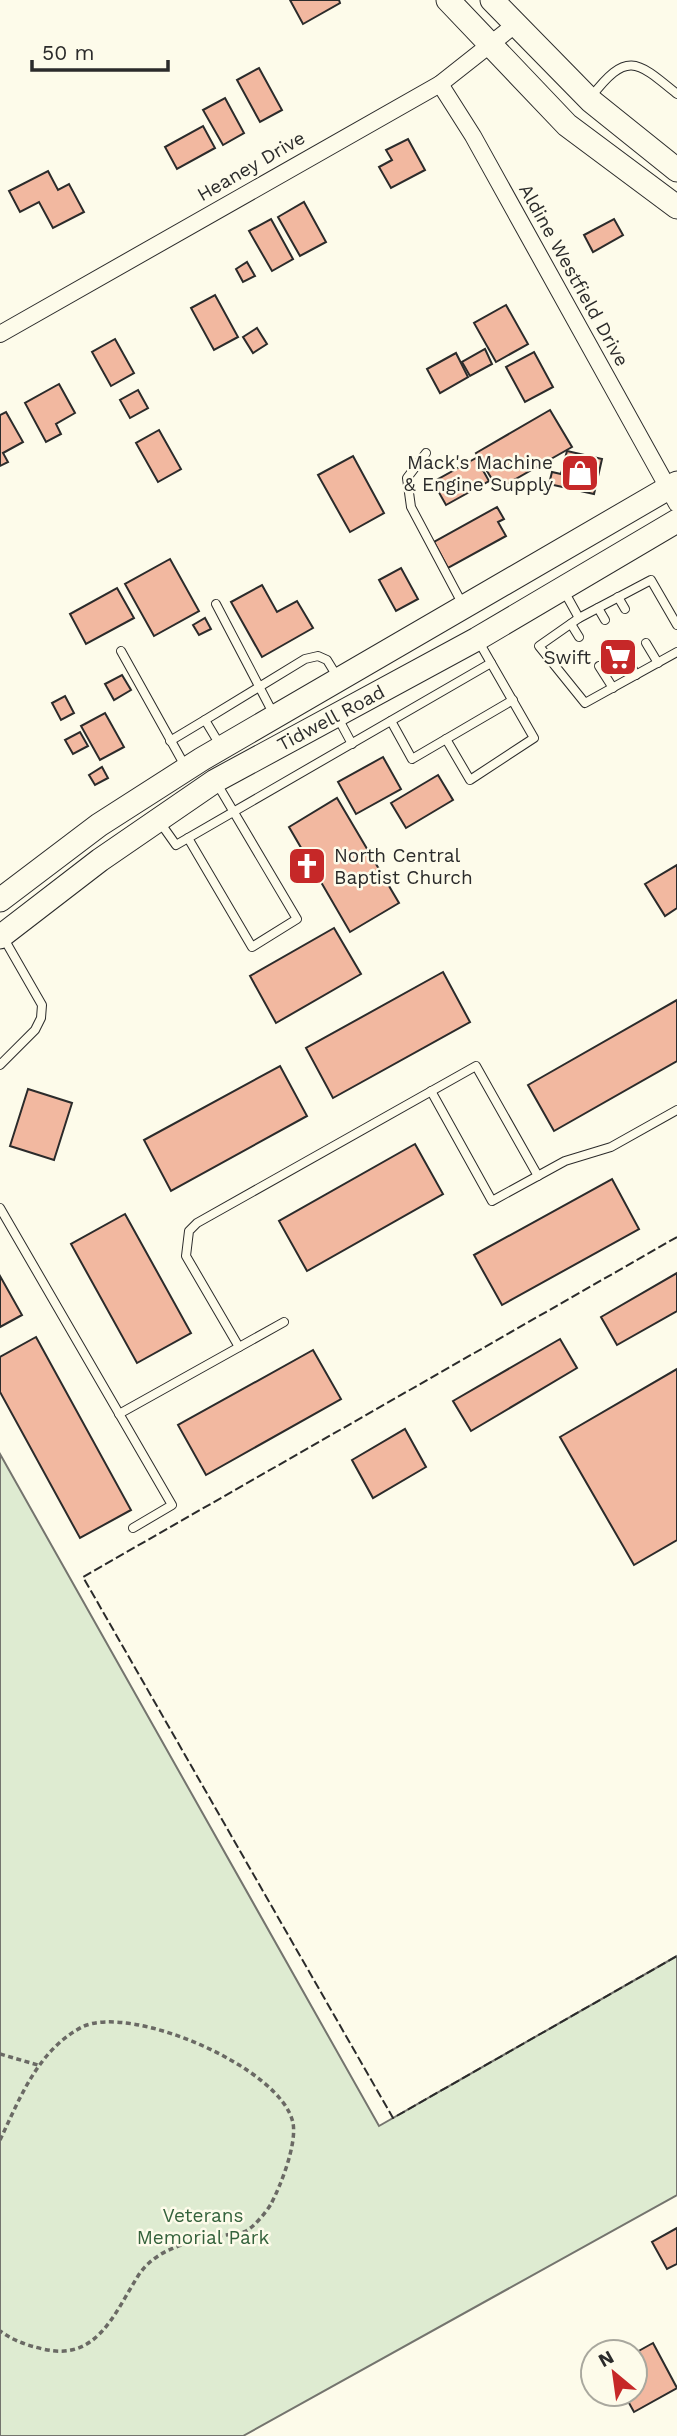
<svg xmlns="http://www.w3.org/2000/svg" width="677" height="2436" font-family="'Work Sans',sans-serif">
	<style>
		.green { fill: #deebd1; stroke: #74746e; stroke-width: 2 }
		.building { fill: #f2b8a0; stroke: #2b2b2b; stroke-width: 2 }
		.lines { fill: none; stroke-linecap: round; stroke-linejoin: round }
		.lane-casing { stroke: #2b2b2b; stroke-width: 10 }
		.street-casing { stroke: #2b2b2b; stroke-width: 18 }
		.secondary-casing { stroke: #2b2b2b; stroke-width: 25 }
		.path { stroke: #6a6964; stroke-width: 3.5; stroke-dasharray: 5 3.5; stroke-linecap: butt }
		.lane { stroke: #fdfbea; stroke-width: 8 }
		.street { stroke: #fdfbea; stroke-width: 16 }
		.secondary { stroke: #fdfbea; stroke-width: 23 }
		.fence { stroke: #2b2b2b; stroke-width: 2; stroke-dasharray: 9 3.5; stroke-linecap: butt }
		.labels { text-anchor: middle; dominant-baseline: central; stroke-width: 5; stroke-linejoin: round; paint-order: stroke }
		.street-label { font-size: 19px; fill: #2b2b2b; stroke: #fdfbea }
		.poi-label { font-size: 19px; fill: #2b2b2b; stroke: #fdfbea; text-anchor: end }
		.park-label { font-size: 19px; fill: #34623c; stroke: #fdfbea }
	</style>
	<rect width="100%" height="100%" fill="#fdfbea"/>
	<polygon class="green" points="0,1454 379,2126 677,1956 677,2195 243,2436 0,2436"/>
	<g class="building">
		<polygon points="290,0 339,0 340,3 303,24"/>
		<polygon points="259,68 282,110 260,122 237,80"/>
		<polygon points="225,98 244,133 223,145 203,110"/>
		<polygon points="203,126 215,148 177,169 165,147"/>
		<polygon points="408,139 425,170 391,188 379,167 392,160 386,150"/>
		<polygon points="48,171 58,190 69,184 84,212 53,228 39,202 20,212 9,191"/>
		<polygon points="304,202 326,242 300,256 278,217"/>
		<polygon points="271,219 293,259 272,271 249,231"/>
		<polygon points="614,219 623,235 593,252 584,235"/>
		<polygon points="247,262 255,276 243,282 236,269"/>
		<polygon points="215,295 238,337 214,350 191,308"/>
		<polygon points="506,305 528,344 496,362 474,323"/>
		<polygon points="257,328 267,344 253,353 243,337"/>
		<polygon points="115,339 134,373 111,386 92,352"/>
		<polygon points="485,349 492,364 470,376 462,362"/>
		<polygon points="534,352 553,387 525,402 506,367"/>
		<polygon points="456,353 468,377 440,393 427,369"/>
		<polygon points="59,384 75,413 56,424 61,434 46,442 25,403"/>
		<polygon points="138,390 148,408 130,418 120,400"/>
		<polygon points="550,410 572,447 498,489 476,453"/>
		<polygon points="6,412 23,442 3,453 8,462 0,466 0,415"/>
		<polygon points="159,430 181,469 158,482 136,443"/>
		<polygon points="567,451 602,459 594,494 549,484 552,472 561,474"/>
		<polygon points="353,456 384,513 350,532 318,475"/>
		<polygon points="476,458 489,481 446,505 433,482"/>
		<polygon points="497,507 504,519 498,522 506,536 448,568 434,542"/>
		<polygon points="170,559 199,611 154,636 125,584"/>
		<polygon points="401,568 418,599 396,611 379,580"/>
		<polygon points="262,585 277,612 297,601 313,628 262,657 231,602"/>
		<polygon points="117,588 134,618 86,644 70,614"/>
		<polygon points="205,618 211,629 199,635 193,625"/>
		<polygon points="122,675 131,690 114,700 105,684"/>
		<polygon points="65,696 74,713 61,720 52,703"/>
		<polygon points="105,713 124,747 100,760 81,726"/>
		<polygon points="80,732 88,746 73,754 65,740"/>
		<polygon points="383,757 401,789 356,814 338,782"/>
		<polygon points="102,767 108,778 95,785 89,775"/>
		<polygon points="438,775 453,800 406,828 391,803"/>
		<polygon points="337,798 399,903 350,932 289,827"/>
		<polygon points="677,865 677,908 665,916 645,884"/>
		<polygon points="334,928 361,974 276,1023 250,976"/>
		<polygon points="443,972 470,1022 333,1098 306,1048"/>
		<polygon points="677,1000 677,1061 554,1131 528,1085"/>
		<polygon points="280,1066 307,1116 171,1191 144,1140"/>
		<polygon points="28,1089 72,1103 54,1160 10,1146"/>
		<polygon points="415,1144 443,1194 307,1271 279,1221"/>
		<polygon points="612,1179 639,1229 502,1305 474,1255"/>
		<polygon points="125,1214 191,1333 137,1363 71,1244"/>
		<polygon points="677,1273 677,1311 617,1345 601,1317"/>
		<polygon points="0,1276 22,1315 0,1327"/>
		<polygon points="36,1337 131,1510 80,1538 0,1392 0,1357"/>
		<polygon points="560,1339 577,1368 471,1431 453,1401"/>
		<polygon points="313,1350 341,1399 206,1475 178,1425"/>
		<polygon points="677,1369 677,1540 634,1565 560,1437"/>
		<polygon points="405,1429 426,1467 373,1498 352,1460"/>
		<polygon points="677,2228 677,2264 667,2269 652,2242"/>
		<polygon points="653,2343 677,2388 634,2412 624,2394 635,2394 635,2387 639,2385 635,2379 635,2353"/>
	</g>
	<g class="lines">
		<defs>
			<g id="lane">
				<path d="M591,97C627,51 636,60 677,94"/>
				<polyline points="426,453 407,478 411,507 463,605"/>
				<polyline points="564,591 579,618"/>
				<polyline points="618,597 625,609"/>
				<polyline points="216,604 273,713"/>
				<polyline points="598,608 605,620"/>
				<polyline points="571,624 579,637"/>
				<polyline points="677,625 651,580 579,618 539,646 585,703 677,652"/>
				<polyline points="646,643 658,663"/>
				<polyline points="121,651 185,766"/>
				<polyline points="625,655 636,675"/>
				<polyline points="599,666 613,688"/>
				<polyline points="338,718 352,744"/>
				<polyline points="205,720 305,659 318,656 327,660 338,678"/>
				<polyline points="391,721 412,759 513,700"/>
				<polyline points="446,739 470,780 534,738 479,642"/>
				<polyline points="170,741 205,720 220,745"/>
				<polyline points="159,821 176,845 491,663"/>
				<polyline points="188,838 252,947 297,919 216,782"/>
				<polyline points="0,1065 35,1030 41,1018 42,1005 3,937"/>
				<polyline points="431,1091 492,1201 565,1161 611,1147 677,1110"/>
				<polyline points="0,1208 172,1505 133,1528"/>
				<polyline points="239,1347 186,1256 189,1231 197,1223 476,1066 538,1176"/>
				<polyline points="119,1414 284,1322"/>
			</g>
			<g id="street">
				<polyline points="440,84 473,136 677,504"/>
				<polyline points="0,334 440,84 516,24"/>
			</g>
			<g id="secondary">
				<polyline points="448,0 567,125 677,207"/>
				<polyline points="492,0 591,101 677,170"/>
				<polyline points="0,900 99,825 202,759 677,483"/>
				<polyline points="0,937 100,860 215,781 477,639 677,521"/>
			</g>
		</defs>
		<use href="#lane" class="lane-casing"/>
		<use href="#street" class="street-casing"/>
		<use href="#secondary" class="secondary-casing"/>
		<g class="path">
			<polyline points="0,2054 38,2065"/>
			<path d="M0,2140C20,2098 38,2050 82,2027C131,2003 282,2068 293,2123C297,2144 281,2185 271,2204C267,2211 254,2227 246,2231C239,2234 228,2234 220,2236C189,2242 156,2248 138,2276C114,2314 97,2362 43,2349C26,2345 14,2341 0,2331"/>
		</g>
		<use href="#lane" class="lane"/>
		<use href="#street" class="street"/>
		<use href="#secondary" class="secondary"/>
		<polyline class="fence" points="677,1237 83,1577 393,2118 677,1956"/>
	</g>
	<defs>
		<symbol id="shop-square" viewBox="-11 -11 22 22"><rect x="-9" y="-9" width="18" height="18" rx="4" fill="#c62828" stroke="#fdfbea"/><path d="M-5-2.5h2.3a2.7 3.5 0 0 1 5.4 0H5L5.5 6h-11ZM-1.5-2.5h3a1.5 2.3 0 0 0-3 0Z" fill="#fff"/></symbol>
		<symbol id="supermarket-square" viewBox="-11 -11 22 22"><rect x="-9" y="-9" width="18" height="18" rx="4" fill="#c62828" stroke="#fdfbea"/><path d="M-6-5.5h2.5l.6 2H6L4.5 2H-2.5L-4.4-4H-6ZM-1.5 3.2a1.3 1.3 0 1 0 .1 0ZM3 3.2a1.3 1.3 0 1 0 .1 0Z" fill="#fff"/></symbol>
		<symbol id="church-square" viewBox="-11 -11 22 22"><rect x="-9" y="-9" width="18" height="18" rx="4" fill="#c62828" stroke="#fdfbea"/><path d="M-1.2-6h2.4v3.5h3.3v2.4h-3.3V6h-2.4V-.1h-3.3v-2.4h3.3Z" fill="#fff"/></symbol>
	</defs>
	<g fill-rule="evenodd">
		<use href="#shop-square" x="558" y="451" width="44" height="44"/>
		<use href="#supermarket-square" x="596" y="635" width="44" height="44"/>
		<use href="#church-square" x="285" y="844" width="44" height="44"/>
	</g>
	<g class="labels">
		<g class="street-label">
			<text transform="translate(251 166) rotate(-30)">Heaney Drive</text>
			<text transform="translate(574 275) rotate(61)">Aldine Westfield Drive</text>
			<text transform="translate(331 718) rotate(-28)">Tidwell Road</text>
		</g>
		<g class="poi-label">
			<text x="553" y="462">Mack's Machine<tspan x="553" dy="22">&amp; Engine Supply</tspan></text>
			<text x="591" y="657">Swift</text>
			<text x="334" y="855" text-anchor="start">North Central<tspan x="334" dy="22">Baptist Church</tspan></text>
		</g>
		<g class="park-label">
			<text x="203" y="2215">Veterans<tspan x="203" dy="22">Memorial Park</tspan></text>
		</g>
	</g>
	<g transform="translate(614 2373) rotate(331)"><circle r="33" fill="#fdfbea" stroke="#a9a89e" stroke-width="2"/>
	<path d="M0-5L12 26L0 18L-12 26Z" fill="#c62828"/>
	<text y="-10" font-size="19" font-weight="bold" text-anchor="middle" fill="#2b2b2b">N</text>
	</g>
	<path d="M32 60v10h136v-10" fill="none" stroke="#2b2b2b" stroke-width="3.5"/>
	<text x="42" y="60" font-size="21" fill="#2b2b2b" stroke="#fdfbea" stroke-width="5" paint-order="stroke">50 m</text>
</svg>
